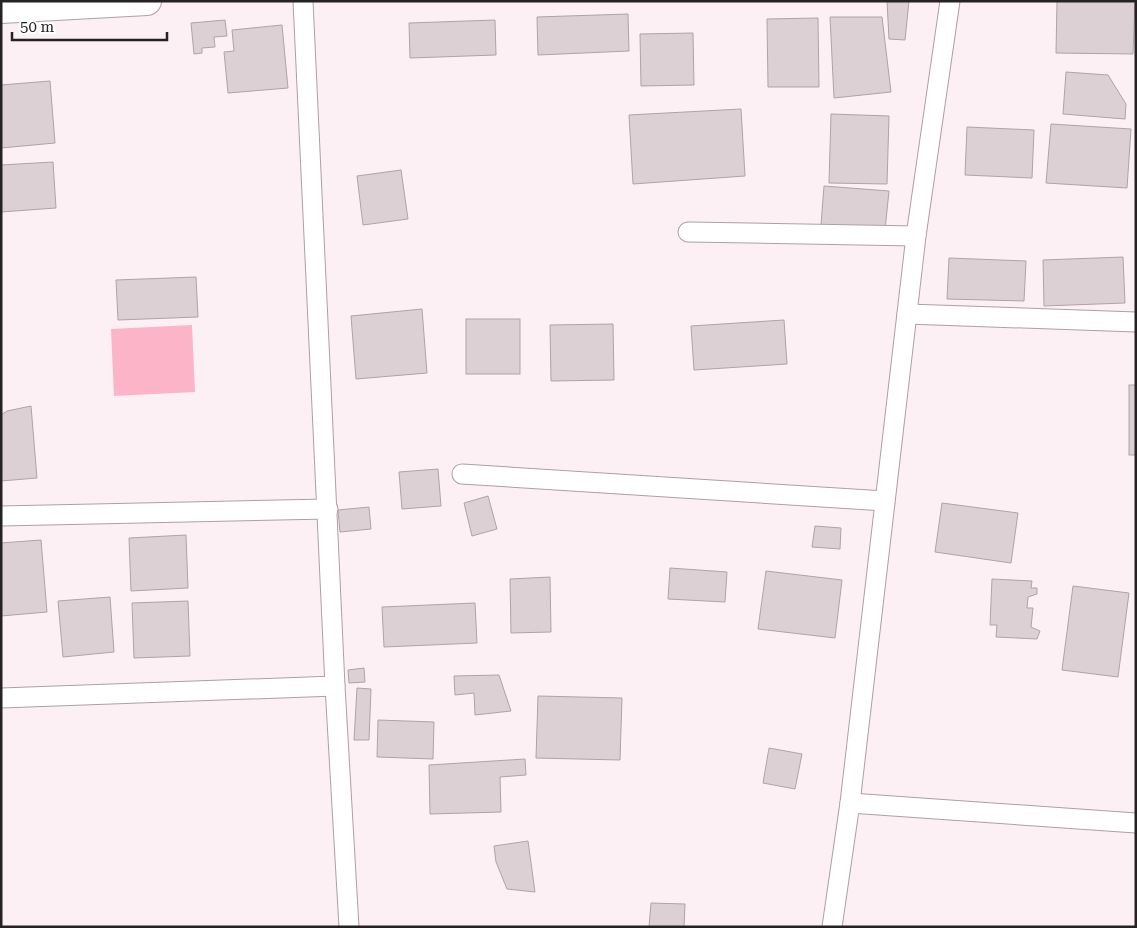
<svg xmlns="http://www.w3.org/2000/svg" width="1137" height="928" font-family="'Roboto Serif',serif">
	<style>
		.green { fill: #fcb4c9 }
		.building { fill: #ddd0d4; stroke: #afa3a6 }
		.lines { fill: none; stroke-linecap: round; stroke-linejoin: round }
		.street-casing { stroke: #aca0a3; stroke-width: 21 }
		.secondary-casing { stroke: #aca0a3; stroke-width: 30 }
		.street { stroke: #fff; stroke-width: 19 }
		.secondary { stroke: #fff; stroke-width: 28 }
	</style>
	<rect width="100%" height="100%" fill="#fdf0f4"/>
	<polygon class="green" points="192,325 195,392 114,396 111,329"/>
	<g class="building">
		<polygon points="887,1 909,1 905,40 889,39"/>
		<polygon points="1057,1 1135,1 1133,54 1056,53"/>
		<polygon points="628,14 629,51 538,55 537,17"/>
		<polygon points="830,17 882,17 891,92 834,98"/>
		<polygon points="818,18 819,87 768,87 767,19"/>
		<polygon points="225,20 227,36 214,37 215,47 202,48 202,53 194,54 191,23"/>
		<polygon points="495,20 496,55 410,58 409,23"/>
		<polygon points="282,25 288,88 228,93 224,52 234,51 232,30"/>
		<polygon points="693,33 694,85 641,86 640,34"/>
		<polygon points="1066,72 1108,75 1126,104 1125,119 1063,114"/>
		<polygon points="50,81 55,143 1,148 1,85"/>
		<polygon points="741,109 745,176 633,184 629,115"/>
		<polygon points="831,114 889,116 887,184 829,183"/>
		<polygon points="1051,124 1131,129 1127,188 1046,183"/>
		<polygon points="967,127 1034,130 1032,178 965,175"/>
		<polygon points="53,162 56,208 1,212 1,165"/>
		<polygon points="401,170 408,219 363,225 357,176"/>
		<polygon points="824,186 889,191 885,230 821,225"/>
		<polygon points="1123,257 1125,303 1044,306 1043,260"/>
		<polygon points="949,258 1026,261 1024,301 947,299"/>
		<polygon points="196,277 198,317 118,320 116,280"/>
		<polygon points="422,309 427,373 356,379 351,316"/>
		<rect x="466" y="319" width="54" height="55"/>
		<polygon points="784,320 787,364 694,370 691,326"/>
		<polygon points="613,324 614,380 551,381 550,325"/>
		<rect x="1129" y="385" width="7" height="70"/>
		<polygon points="31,406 37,478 1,481 1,415 7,411"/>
		<polygon points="438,469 441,506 402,509 399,472"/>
		<polygon points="488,496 497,529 472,536 464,503"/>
		<polygon points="942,503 1018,513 1011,563 935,552"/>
		<polygon points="369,507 371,529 340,532 338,510"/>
		<polygon points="815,526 841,528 840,549 812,547"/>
		<polygon points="186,535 188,588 131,591 129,538"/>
		<polygon points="41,540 47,612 1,616 1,543"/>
		<polygon points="670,568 727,572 725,602 668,599"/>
		<polygon points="766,571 842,580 835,638 758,629"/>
		<polygon points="550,577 551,632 511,633 510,579"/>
		<polygon points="992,579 1032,581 1031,588 1037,588 1037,594 1028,597 1027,608 1033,608 1031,627 1040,631 1037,639 996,637 997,625 990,625"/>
		<polygon points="1073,586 1129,593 1118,677 1062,670"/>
		<polygon points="110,597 114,652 63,657 58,601"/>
		<polygon points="188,601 190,656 134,658 132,603"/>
		<polygon points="475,603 477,643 384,647 382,607"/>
		<polygon points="364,668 365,682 349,683 348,670"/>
		<polygon points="499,675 511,711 475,715 474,693 455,695 454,676"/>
		<polygon points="357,688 371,689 369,740 354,740"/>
		<polygon points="538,696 622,698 620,760 536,758"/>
		<polygon points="378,720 434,722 433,759 377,757"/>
		<polygon points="769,748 802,754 795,789 763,783"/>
		<polygon points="525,759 526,775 500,777 501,812 430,814 429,765"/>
		<polygon points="528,841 535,892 507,889 496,862 494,846"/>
		<polygon points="651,903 685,904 684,927 649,927"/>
	</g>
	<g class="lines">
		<defs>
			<g id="street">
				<polyline points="303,1 335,686 349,927"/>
				<polyline points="688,232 916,236"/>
				<polyline points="907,314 1136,322"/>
				<polyline points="462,474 885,501"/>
				<polyline points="1,516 328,509"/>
				<polyline points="1,698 335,686"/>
				<polyline points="850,803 1136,823"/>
				<polyline points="832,927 850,803 916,236 950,1"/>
			</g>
			<polyline id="secondary" points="1,9 147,1"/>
		</defs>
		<use href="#street" class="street-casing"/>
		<use href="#secondary" class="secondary-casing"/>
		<use href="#street" class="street"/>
		<use href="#secondary" class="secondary"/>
	</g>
	<rect width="1137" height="928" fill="none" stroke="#262223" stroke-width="5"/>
	<path d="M12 32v8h155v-8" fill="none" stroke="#262223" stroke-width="2.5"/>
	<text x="20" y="32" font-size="15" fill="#262223" stroke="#ffffff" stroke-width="4" paint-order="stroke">50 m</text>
</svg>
